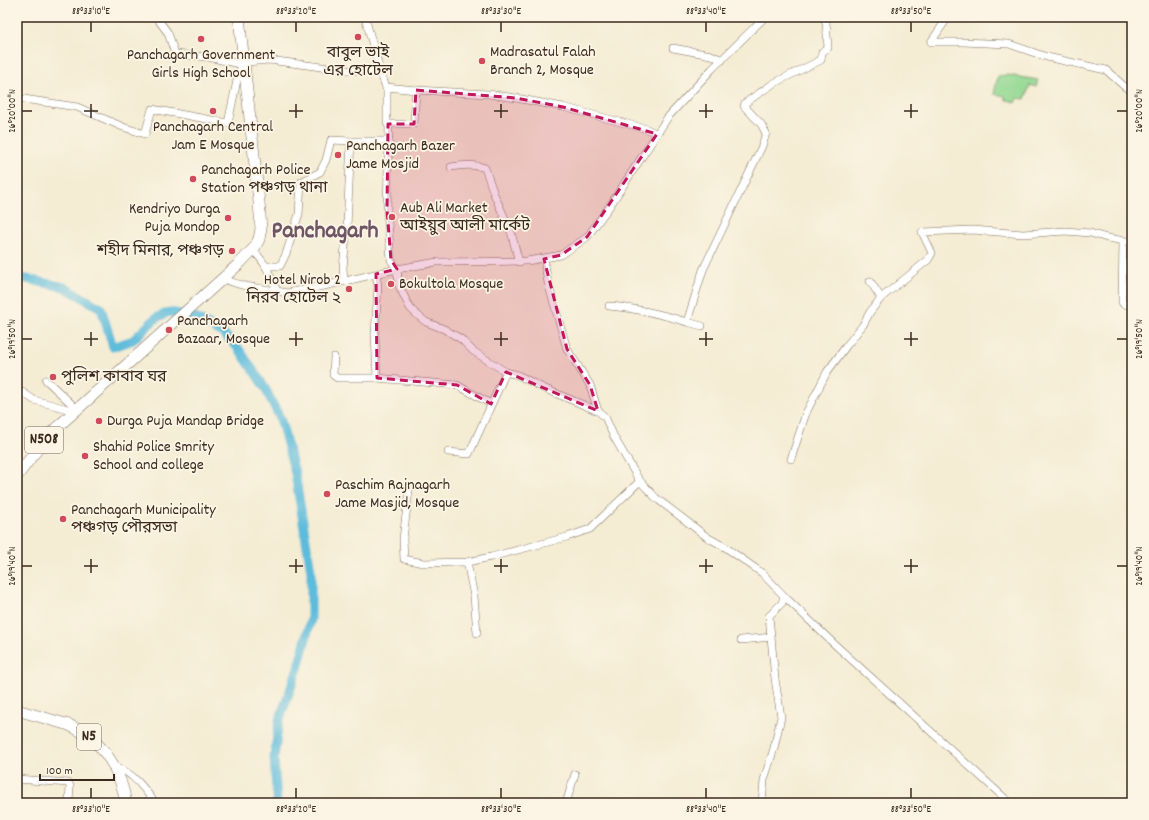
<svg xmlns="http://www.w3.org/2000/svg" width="1149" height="820" font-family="Dekko,'Noto Sans Bengali',sans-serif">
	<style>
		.green { fill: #91d892; stroke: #668158 }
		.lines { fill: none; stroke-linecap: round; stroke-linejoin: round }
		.river { stroke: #5dbbdb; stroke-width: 9 }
		.minor-casing { stroke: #7c6e5d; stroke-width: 8 }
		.highway-casing { stroke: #7c6e5d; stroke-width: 12 }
		.minor { stroke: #fff; stroke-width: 7 }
		.highway { stroke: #fff; stroke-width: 11 }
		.marked { fill: #c2185b; fill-opacity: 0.2; stroke: #c2185b; stroke-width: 3; stroke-dasharray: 8 5; stroke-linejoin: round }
		.ticks { fill: none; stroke: #3b2a1e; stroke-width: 1.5 }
		.poi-dot { fill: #d1495b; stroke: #fcf5e5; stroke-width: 1.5 }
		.labels { text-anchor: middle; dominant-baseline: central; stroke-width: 3.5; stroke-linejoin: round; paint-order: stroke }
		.shield { fill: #fcf5e5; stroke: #75675a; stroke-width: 1 }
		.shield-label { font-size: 15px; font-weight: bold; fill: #3b2a1e }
		.poi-label { font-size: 16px; fill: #3b2a1e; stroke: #fcf5e5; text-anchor: start }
		.town-label { font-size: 24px; font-weight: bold; fill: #6d5565; stroke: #fcf5e5 }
		.neatline { fill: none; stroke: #3b2a1e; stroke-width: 1.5 }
		.ticks-label { font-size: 10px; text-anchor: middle; fill: #3b2a1e }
	</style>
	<rect width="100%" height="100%" fill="#fcf5e5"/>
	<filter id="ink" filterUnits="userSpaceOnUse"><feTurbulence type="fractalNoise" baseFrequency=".025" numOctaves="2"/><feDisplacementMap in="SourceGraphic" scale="8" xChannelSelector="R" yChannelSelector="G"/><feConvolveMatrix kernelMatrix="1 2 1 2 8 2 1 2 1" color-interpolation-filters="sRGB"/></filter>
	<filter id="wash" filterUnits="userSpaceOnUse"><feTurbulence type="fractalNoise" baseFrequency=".012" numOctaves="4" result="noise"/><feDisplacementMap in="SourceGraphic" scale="16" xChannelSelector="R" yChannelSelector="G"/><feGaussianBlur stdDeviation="0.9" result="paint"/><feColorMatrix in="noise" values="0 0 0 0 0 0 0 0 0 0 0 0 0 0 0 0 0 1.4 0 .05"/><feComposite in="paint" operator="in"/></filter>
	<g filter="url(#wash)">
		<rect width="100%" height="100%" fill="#f4ecd3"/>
		<polygon class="green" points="1007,75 1038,80 1036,87 1030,85 1025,99 1017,98 1015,103 1009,100 1006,100 1005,96 994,94 998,76"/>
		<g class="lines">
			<polyline class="river" points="17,277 64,287 101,308 113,347 133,340 156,318 169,312 192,316 223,333 239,349 265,388 280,418 295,473 311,571 311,619 298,668 279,721 274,758 277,803"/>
		</g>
	</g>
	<g filter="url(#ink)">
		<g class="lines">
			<defs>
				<g id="minor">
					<polyline points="159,17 159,21 168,33 175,54 208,57 244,65"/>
					<polyline points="365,17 380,71"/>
					<polyline points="948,17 931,42 962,42 1009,44 1047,57 1106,70 1125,87 1132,91"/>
					<polyline points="673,48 711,55 722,60"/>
					<polyline points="386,87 416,90 414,124 388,124"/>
					<polyline points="416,90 488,94 516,98 563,107 647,129 657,134"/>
					<polyline points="17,98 77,107 123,127 145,134 152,109 228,123 239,71 247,62 269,60 344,70 380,71 387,90 387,123 389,126 387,210 391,260 397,269 399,286 410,308 416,314 426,322 444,329 461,339 473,351 506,372 469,454 448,452"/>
					<path d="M451,167C462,165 475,164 485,168L494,194L511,232L519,262"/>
					<polyline points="1123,241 1122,302 1123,304 1132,305"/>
					<path d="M252,250C266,261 270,276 277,291L287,293L324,286L397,269L437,262L527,261L561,255L587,237L609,207L668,117L712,69L765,17"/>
					<polyline points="544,259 548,283 567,349 590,385 598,411"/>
					<polyline points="266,266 280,266 286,254 299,214 301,182 320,172 326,160 331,140 351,141"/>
					<polyline points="376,274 378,286 375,334 377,378 457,385 491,404"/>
					<path d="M223,278C240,287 258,288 277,291"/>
					<polyline points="344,281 343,268 347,226 351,141 389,141"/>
					<polyline points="870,281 881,298 928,260 932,253 922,232 973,230 1023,234 1066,231 1090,233 1107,238 1132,242"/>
					<path d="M609,306C636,308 661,314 687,322"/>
					<polyline points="702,326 687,322 703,270 762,146 766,133 761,124 744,106 745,103 774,83 821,60 822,52 828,48 826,22 823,17"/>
					<polyline points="334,357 333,375 337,378 377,378"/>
					<polyline points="506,372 518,375 543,388 598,411 605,417 614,437 639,480 656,498 707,537 725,547 762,573 784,596 782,603 769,616 775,679 781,717 774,748 764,780 762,803"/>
					<polyline points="46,380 77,409"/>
					<polyline points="17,392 22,392 34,400 75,411"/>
					<polyline points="791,459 806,413 827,372 847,345 863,325 870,312 881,298"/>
					<polyline points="409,490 403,539 404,559 423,563 467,562 491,557 567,537 590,529 640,481"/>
					<polyline points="467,562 474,596 477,633"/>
					<polyline points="784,596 832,642 1010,803"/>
					<polyline points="741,640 771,637"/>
					<path d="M116,769C130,768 147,792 155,803"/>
					<polyline points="17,779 68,783 70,786 69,803"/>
					<polyline points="566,803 575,774"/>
				</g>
				<g id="highway">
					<polyline points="17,476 42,443 53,431 240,263 255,247 259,239 261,229 259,202 239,17"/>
					<path d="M17,710L69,725C102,740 120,768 126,803"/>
				</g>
			</defs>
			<use href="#minor" class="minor-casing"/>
			<use href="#highway" class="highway-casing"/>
			<use href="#minor" class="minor"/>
			<use href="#highway" class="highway"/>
		</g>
	</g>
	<path class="marked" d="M416,90L516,98L563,107L657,134L587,237L561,255L544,259L567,349L590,385L598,411L506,372L491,404L457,385L377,378L376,274L397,269L391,260L387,210L388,124H414Z"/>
	<path class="ticks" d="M91,22V32M296,22V32M501,22V32M706,22V32M911,22V32M91,104V118M296,104V118M501,104V118M706,104V118M911,104V118M22,111H32M84,111H98M289,111H303M494,111H508M699,111H713M904,111H918M1117,111H1127M91,332V346M296,332V346M501,332V346M706,332V346M911,332V346M22,339H32M84,339H98M289,339H303M494,339H508M699,339H713M904,339H918M1117,339H1127M91,559V573M296,559V573M501,559V573M706,559V573M911,559V573M22,566H32M84,566H98M289,566H303M494,566H508M699,566H713M904,566H918M1117,566H1127M91,788V798M296,788V798M501,788V798M706,788V798M911,788V798"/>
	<g class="poi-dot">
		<circle cx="358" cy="37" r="4"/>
		<circle cx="201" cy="39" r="4"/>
		<circle cx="482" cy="61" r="4"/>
		<circle cx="213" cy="111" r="4"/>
		<circle cx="338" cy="155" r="4"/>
		<circle cx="193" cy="179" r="4"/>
		<circle cx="392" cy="217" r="4"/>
		<circle cx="228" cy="218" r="4"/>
		<circle cx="232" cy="251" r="4"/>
		<circle cx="391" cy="284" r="4"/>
		<circle cx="349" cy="289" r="4"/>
		<circle cx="169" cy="330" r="4"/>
		<circle cx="53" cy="377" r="4"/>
		<circle cx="99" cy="421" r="4"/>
		<circle cx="85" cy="456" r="4"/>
		<circle cx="327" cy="494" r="4"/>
		<circle cx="63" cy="519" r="4"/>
	</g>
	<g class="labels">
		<g class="shield">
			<rect x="25" y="427" width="38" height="26" rx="3"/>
			<rect x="77" y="724" width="24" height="26" rx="3"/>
		</g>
		<g class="shield-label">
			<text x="44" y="440">N508</text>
			<text x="89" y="737">N5</text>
		</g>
		<g class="poi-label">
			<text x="490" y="52">Madrasatul Falah<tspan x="490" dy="18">Branch 2, Mosque</tspan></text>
			<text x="358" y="53" text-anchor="middle">বাবুল ভাই<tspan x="358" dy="18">এর হোটেল</tspan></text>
			<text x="201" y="55" text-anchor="middle">Panchagarh Government<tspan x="201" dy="18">Girls High School</tspan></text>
			<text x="213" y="127" text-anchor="middle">Panchagarh Central<tspan x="213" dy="18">Jam E Mosque</tspan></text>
			<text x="346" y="146">Panchagarh Bazer<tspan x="346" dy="18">Jame Mosjid</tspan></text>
			<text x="201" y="170">Panchagarh Police<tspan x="201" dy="18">Station পঞ্চগড় থানা</tspan></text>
			<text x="400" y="208">Aub Ali Market<tspan x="400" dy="18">আইয়ুব আলী মার্কেট</tspan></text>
			<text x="220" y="209" text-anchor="end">Kendriyo Durga<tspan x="220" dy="18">Puja Mondop</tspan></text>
			<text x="224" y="251" text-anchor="end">শহীদ মিনার, পঞ্চগড়</text>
			<text x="341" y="280" text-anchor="end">Hotel Nirob 2<tspan x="341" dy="18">নিরব হোটেল ২</tspan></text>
			<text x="399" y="284">Bokultola Mosque</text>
			<text x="177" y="321">Panchagarh<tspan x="177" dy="18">Bazaar, Mosque</tspan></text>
			<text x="61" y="377">পুলিশ কাবাব ঘর</text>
			<text x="107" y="421">Durga Puja Mandap Bridge</text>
			<text x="93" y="447">Shahid Police Smrity<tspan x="93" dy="18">School and college</tspan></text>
			<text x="335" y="485">Paschim Rajnagarh<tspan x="335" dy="18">Jame Masjid, Mosque</tspan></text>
			<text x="71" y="510">Panchagarh Municipality<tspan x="71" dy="18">পঞ্চগড় পৌরসভা</tspan></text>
		</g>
		<g class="town-label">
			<text x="325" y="232">Panchagarh</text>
		</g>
	</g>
	<rect width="1149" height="820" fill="none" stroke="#fcf5e5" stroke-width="44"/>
	<path d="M40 774v6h74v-6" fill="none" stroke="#3b2a1e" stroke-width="2"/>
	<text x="46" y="774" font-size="12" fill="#3b2a1e" stroke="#fcf5e5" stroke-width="3" paint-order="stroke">100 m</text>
	<rect x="22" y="22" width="1105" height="776" class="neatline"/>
	<g class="ticks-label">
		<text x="91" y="14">88°33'10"E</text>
		<text x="296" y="14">88°33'20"E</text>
		<text x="501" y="14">88°33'30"E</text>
		<text x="706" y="14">88°33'40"E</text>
		<text x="911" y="14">88°33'50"E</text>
		<text transform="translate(11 111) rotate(-90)" y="4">26°20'00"N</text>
		<text transform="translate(1138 111) rotate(-90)" y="4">26°20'00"N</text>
		<text transform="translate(11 339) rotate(-90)" y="4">26°19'50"N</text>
		<text transform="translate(1138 339) rotate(-90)" y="4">26°19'50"N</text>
		<text transform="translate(11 566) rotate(-90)" y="4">26°19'40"N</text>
		<text transform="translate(1138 566) rotate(-90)" y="4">26°19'40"N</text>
		<text x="91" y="812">88°33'10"E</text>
		<text x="296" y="812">88°33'20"E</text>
		<text x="501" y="812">88°33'30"E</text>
		<text x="706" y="812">88°33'40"E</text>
		<text x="911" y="812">88°33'50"E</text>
	</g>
</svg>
